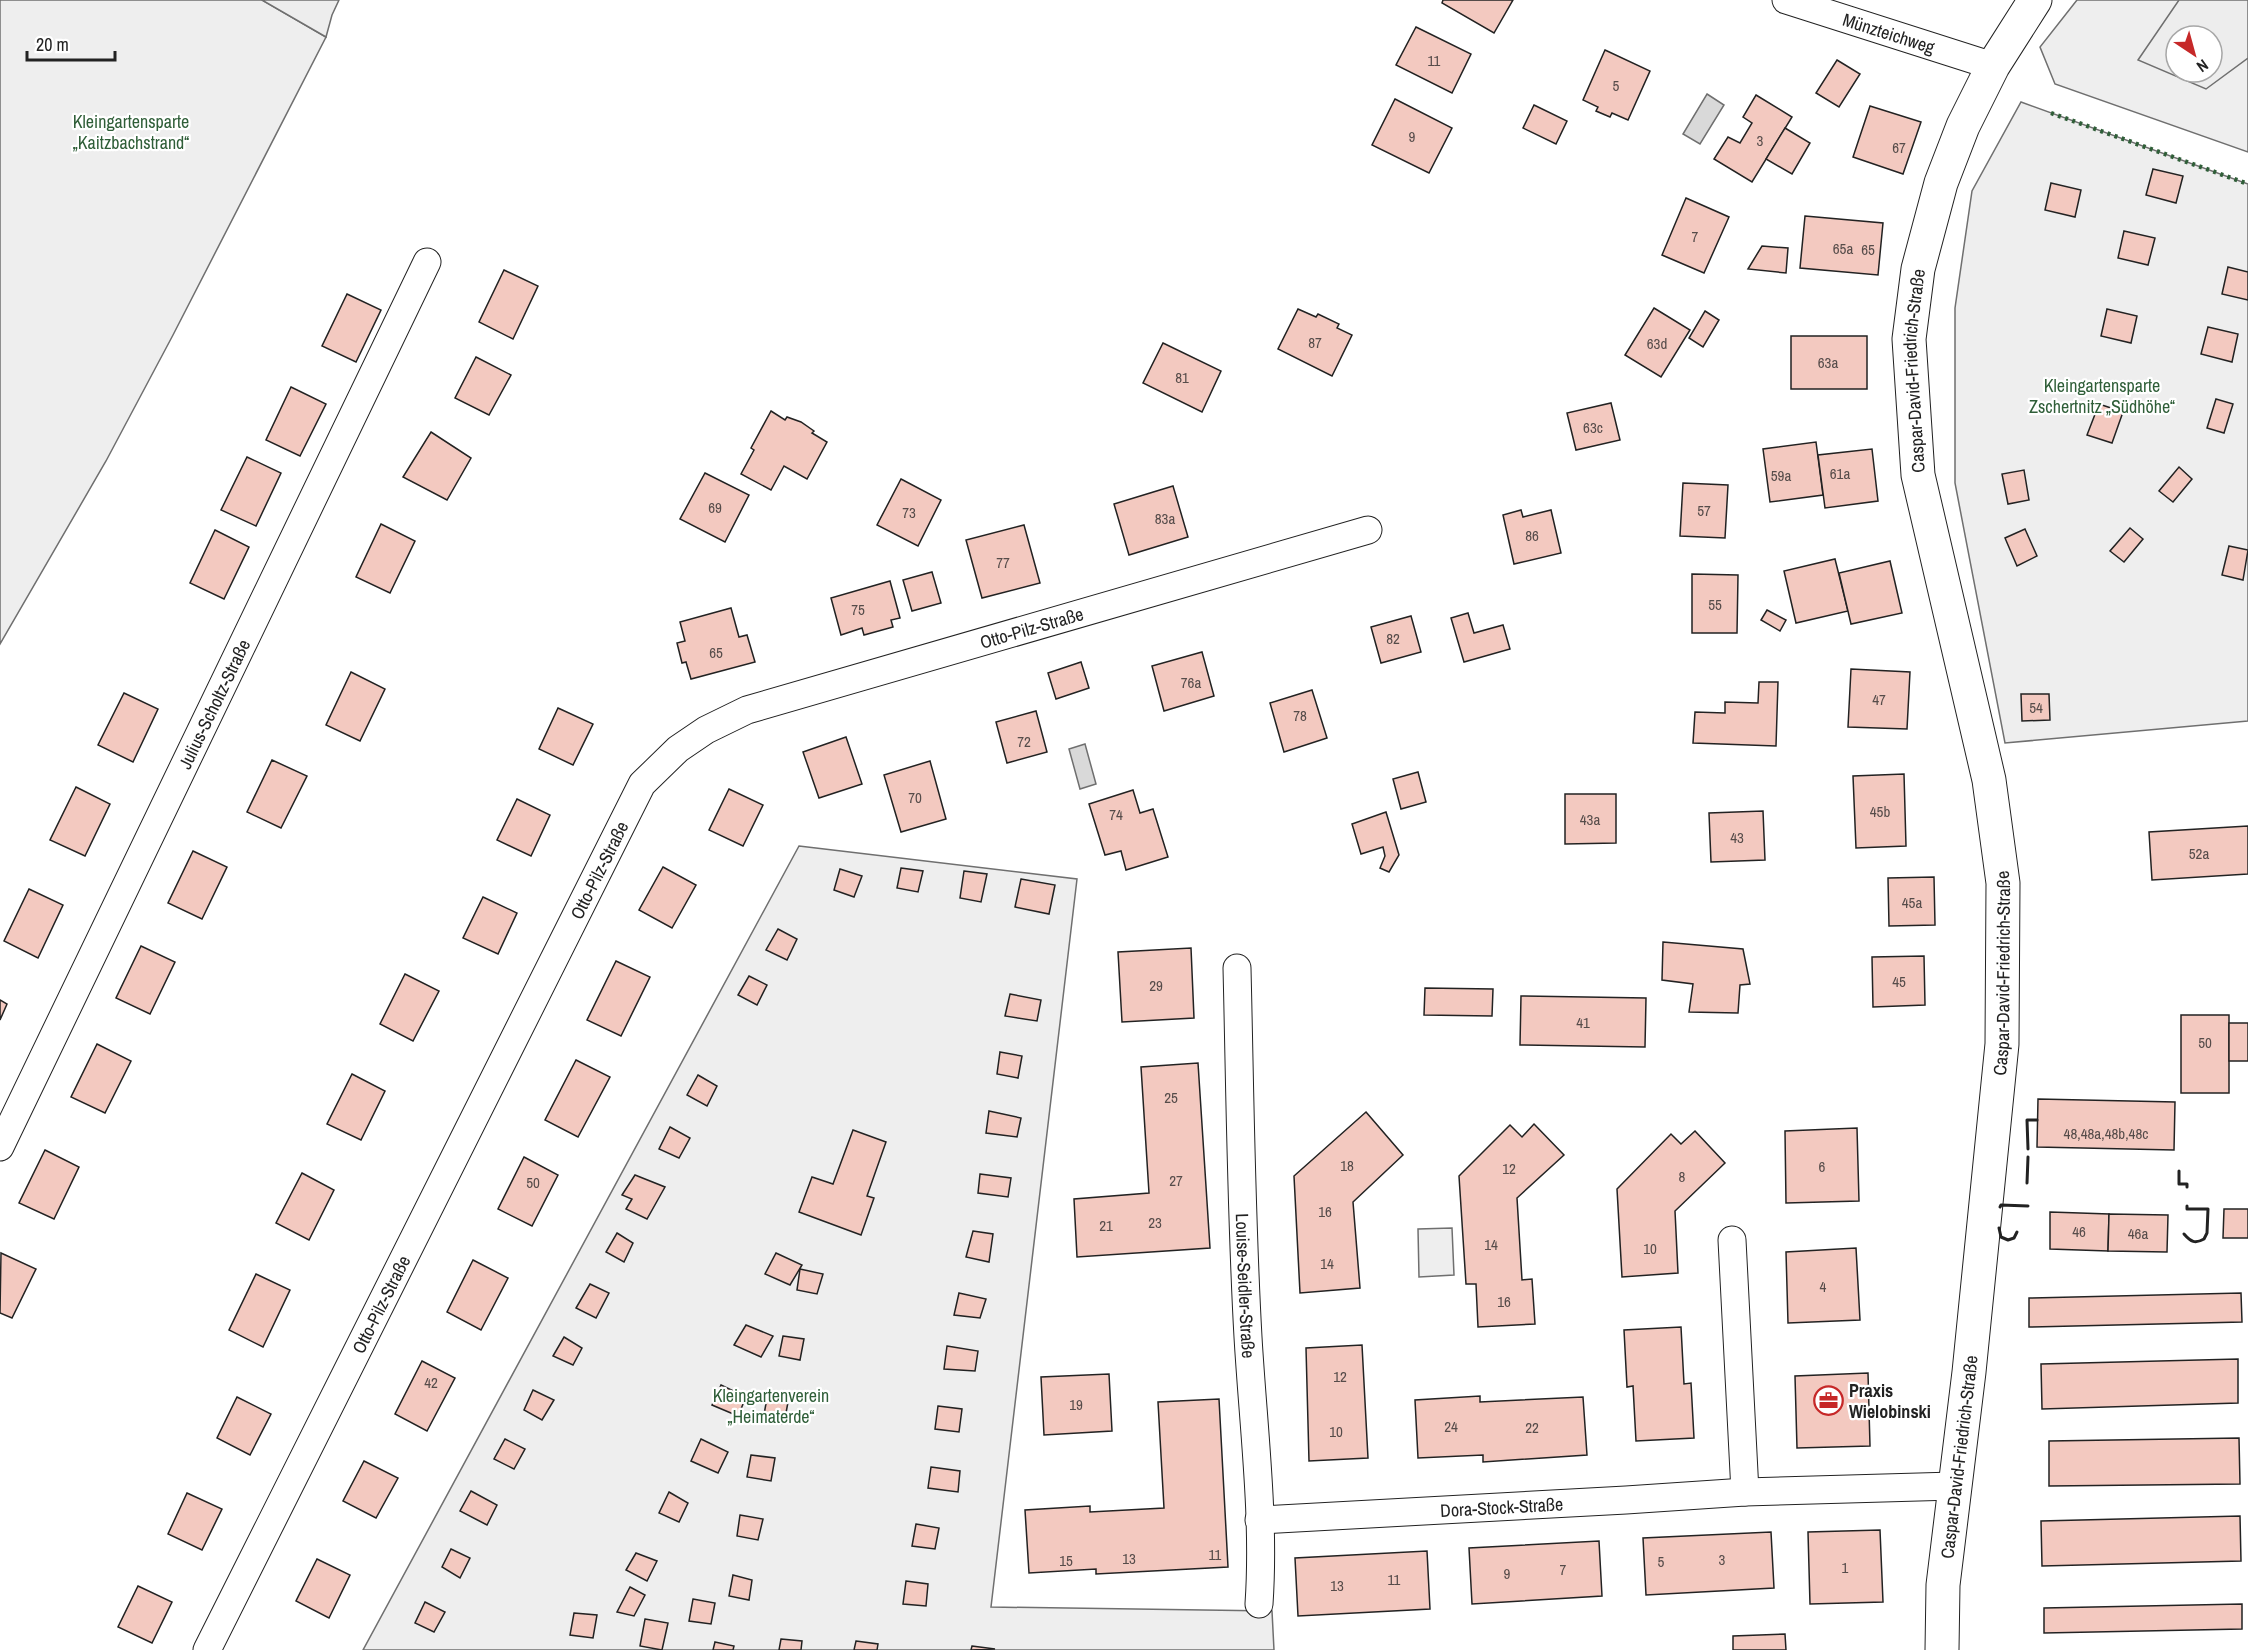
<svg xmlns="http://www.w3.org/2000/svg" width="2248" height="1650" font-family="'Archivo Narrow',sans-serif">
	<style>
		.green { fill: #eee; stroke: #6f6f6f; stroke-width: 1.5; fill-rule: evenodd }
		.parking { fill: #ededed; stroke: #6f6f6f; stroke-width: 1.5; fill-rule: evenodd }
		.water { fill: #d9d9d9; stroke: #6f6f6f; stroke-width: 1.5 }
		.building { fill: #f3c9c0; stroke: #222; stroke-width: 1.5 }
		.lines { fill: none; stroke-linecap: round; stroke-linejoin: round }
		.minor-casing { stroke: #222; stroke-width: 29 }
		.tertiary-casing { stroke: #222; stroke-width: 35 }
		.minor { stroke: #fff; stroke-width: 27 }
		.tertiary { stroke: #fff; stroke-width: 33 }
		.hedge { stroke: #2f5e38; stroke-width: 4.5; stroke-dasharray: 3 4.5; stroke-linecap: butt }
		.wall { stroke: #222; stroke-width: 3 }
		.labels { text-anchor: middle; dominant-baseline: central; stroke-width: 4.5; stroke-linejoin: round; paint-order: stroke }
		.number-label { font-size: 15px; fill: #564c4a }
		.street-label { font-size: 18px; fill: #222; stroke: #fff }
		.park-label { font-size: 18px; fill: #2f5e38; stroke: #fff }
		.poi-label { font-size: 18px; font-weight: bold; fill: #222; stroke: #fff; text-anchor: start }
	</style>
	<rect width="100%" height="100%" fill="#fff"/>
	<g class="green">
		<polygon points="0,0 262,0 326,37 173,335 106,461 0,644"/>
		<path d="M2077,0H2248V152L2055,84L2040,47ZM2176,36H2212V72H2176Z"/>
		<polygon points="2021,102 2248,184 2248,721 2005,743 1955,483 1955,308 1972,191"/>
		<polygon points="799,846 1077,879 991,1607 1272,1611 1274,1650 363,1650"/>
		<polygon points="1452,1228 1454,1275 1419,1277 1418,1229"/>
	</g>
	<g class="parking">
		<polygon points="262,0 339,0 332,15 326,37"/>
		<path d="M2179,0H2248V58L2206,89L2138,60ZM2176,36H2212V72H2176Z"/>
	</g>
	<g class="water">
		<polygon points="1707,94 1724,105 1700,144 1683,134"/>
		<polygon points="1085,744 1096,784 1080,789 1069,749"/>
	</g>
	<g class="building">
		<polygon points="1443,0 1513,0 1494,33 1442,3"/>
		<polygon points="1416,27 1471,54 1452,93 1396,65"/>
		<polygon points="1605,50 1650,71 1628,120 1612,113 1610,117 1596,111 1598,107 1583,100"/>
		<polygon points="1837,60 1860,74 1839,107 1816,93"/>
		<polygon points="1756,95 1792,117 1752,182 1714,159 1728,137 1740,143 1752,123 1743,117"/>
		<polygon points="1395,99 1452,128 1429,173 1372,145"/>
		<polygon points="1534,105 1567,121 1556,144 1523,128"/>
		<polygon points="1870,106 1921,122 1903,174 1853,157"/>
		<polygon points="1785,128 1810,143 1792,174 1766,159"/>
		<polygon points="2153,169 2183,176 2176,203 2146,195"/>
		<polygon points="2051,183 2081,190 2075,217 2045,210"/>
		<polygon points="1686,198 1729,217 1704,273 1662,255"/>
		<polygon points="1805,216 1883,223 1878,275 1800,268"/>
		<polygon points="2124,231 2155,238 2148,265 2118,258"/>
		<polygon points="1762,246 1788,248 1786,273 1748,269"/>
		<polygon points="2228,267 2248,272 2248,300 2222,294"/>
		<polygon points="504,270 538,286 513,339 479,322"/>
		<polygon points="347,294 381,310 356,362 322,346"/>
		<polygon points="1654,308 1690,330 1661,377 1625,355"/>
		<polygon points="1298,309 1316,317 1318,314 1339,324 1337,328 1352,335 1332,376 1278,349"/>
		<polygon points="2107,309 2137,316 2131,343 2101,336"/>
		<polygon points="1705,311 1719,320 1703,347 1689,338"/>
		<polygon points="2208,327 2238,334 2232,362 2201,354"/>
		<rect x="1791" y="336" width="76" height="53"/>
		<polygon points="1163,343 1221,371 1202,412 1143,383"/>
		<polygon points="476,357 511,375 489,415 455,398"/>
		<polygon points="291,387 326,404 300,456 266,440"/>
		<polygon points="2216,399 2233,404 2224,433 2207,428"/>
		<polygon points="1611,403 1620,440 1576,450 1567,413"/>
		<polygon points="2099,404 2123,412 2112,443 2087,435"/>
		<polygon points="771,411 785,420 787,417 801,422 814,431 812,433 827,442 807,479 784,466 771,490 741,474 754,450 751,448"/>
		<polygon points="431,432 471,458 447,500 403,477"/>
		<polygon points="1816,442 1823,495 1770,502 1763,449"/>
		<polygon points="1872,449 1878,501 1825,508 1818,455"/>
		<polygon points="247,457 281,473 256,526 221,510"/>
		<polygon points="2179,467 2192,479 2173,502 2159,491"/>
		<polygon points="2024,470 2029,500 2008,504 2002,474"/>
		<polygon points="705,473 749,495 725,542 680,519"/>
		<polygon points="901,479 941,500 918,546 877,525"/>
		<polygon points="1683,483 1728,485 1725,538 1680,536"/>
		<polygon points="1173,486 1188,537 1129,555 1114,504"/>
		<polygon points="1521,510 1523,517 1551,510 1561,553 1514,564 1503,515"/>
		<polygon points="381,524 415,541 390,593 356,577"/>
		<polygon points="1024,525 1040,583 982,598 966,540"/>
		<polygon points="2130,528 2143,539 2124,562 2110,551"/>
		<polygon points="2025,529 2037,556 2017,566 2005,538"/>
		<polygon points="215,530 249,547 224,599 190,583"/>
		<polygon points="2229,546 2248,550 2243,580 2222,575"/>
		<polygon points="1835,559 1848,611 1796,623 1784,571"/>
		<polygon points="1890,561 1902,613 1851,624 1839,573"/>
		<polygon points="932,572 941,603 912,611 903,580"/>
		<polygon points="1692,574 1738,575 1737,633 1692,633"/>
		<polygon points="890,581 900,618 891,620 893,627 864,635 862,628 841,635 831,598"/>
		<polygon points="731,608 739,637 747,635 755,662 691,679 686,662 682,663 677,643 685,641 680,622"/>
		<polygon points="1767,610 1786,620 1780,631 1761,620"/>
		<polygon points="1468,613 1474,633 1503,625 1510,649 1464,662 1451,618"/>
		<polygon points="1411,616 1421,652 1381,663 1371,627"/>
		<polygon points="1202,652 1214,696 1164,711 1152,666"/>
		<polygon points="1081,662 1089,688 1056,699 1048,673"/>
		<polygon points="1851,669 1910,672 1907,729 1848,727"/>
		<polygon points="351,672 385,689 360,741 326,725"/>
		<polygon points="1759,682 1778,682 1776,746 1693,743 1695,712 1725,713 1725,702 1758,703"/>
		<polygon points="1312,690 1327,738 1284,752 1270,703"/>
		<polygon points="124,693 158,709 133,762 98,745"/>
		<polygon points="2021,694 2049,694 2050,720 2022,721"/>
		<polygon points="558,708 593,724 573,765 539,749"/>
		<polygon points="1036,711 1047,752 1007,763 996,722"/>
		<polygon points="846,737 862,784 819,798 803,752"/>
		<polygon points="272,760 307,776 281,828 247,812"/>
		<polygon points="930,761 946,819 901,832 884,775"/>
		<polygon points="1418,772 1426,802 1401,809 1393,779"/>
		<polygon points="1904,774 1906,846 1856,848 1853,776"/>
		<polygon points="76,787 110,804 85,856 50,840"/>
		<polygon points="729,789 763,805 743,846 709,830"/>
		<polygon points="1133,790 1140,813 1153,809 1168,857 1126,870 1121,851 1105,855 1089,804"/>
		<polygon points="1565,794 1616,794 1616,843 1565,844"/>
		<polygon points="517,799 550,815 531,856 497,840"/>
		<polygon points="1763,811 1765,860 1711,862 1709,813"/>
		<polygon points="1386,812 1399,855 1389,872 1380,868 1385,856 1383,847 1361,854 1352,824"/>
		<polygon points="2248,826 2248,874 2152,880 2149,832"/>
		<polygon points="193,851 227,867 202,919 168,903"/>
		<polygon points="663,867 696,885 672,928 639,910"/>
		<polygon points="901,868 923,871 918,892 897,888"/>
		<polygon points="840,869 862,876 854,897 834,890"/>
		<polygon points="964,871 987,874 981,902 960,898"/>
		<polygon points="1934,877 1935,925 1889,926 1888,878"/>
		<polygon points="1021,879 1055,885 1049,914 1015,907"/>
		<polygon points="29,889 63,905 38,958 4,941"/>
		<polygon points="483,897 517,913 498,954 463,938"/>
		<polygon points="778,929 797,939 787,960 766,950"/>
		<polygon points="1663,942 1743,949 1750,984 1740,985 1738,1013 1689,1012 1693,984 1662,980"/>
		<polygon points="141,946 175,962 150,1014 116,998"/>
		<polygon points="1191,948 1194,1018 1122,1022 1118,952"/>
		<polygon points="1924,956 1925,1005 1873,1007 1872,957"/>
		<polygon points="616,961 650,977 621,1036 587,1020"/>
		<polygon points="405,974 439,991 413,1041 380,1024"/>
		<polygon points="749,976 767,985 757,1005 738,995"/>
		<polygon points="1425,988 1493,989 1492,1016 1424,1015"/>
		<polygon points="1010,994 1041,1000 1037,1021 1005,1016"/>
		<polygon points="1521,996 1646,998 1645,1047 1520,1045"/>
		<polygon points="0,1000 7,1004 0,1020"/>
		<rect x="2181" y="1015" width="48" height="78"/>
		<rect x="2229" y="1023" width="19" height="38"/>
		<polygon points="97,1044 131,1061 105,1113 71,1097"/>
		<polygon points="1000,1052 1022,1056 1018,1078 997,1074"/>
		<polygon points="576,1060 610,1077 578,1137 545,1120"/>
		<polygon points="1198,1063 1210,1248 1077,1257 1074,1199 1149,1193 1141,1067"/>
		<polygon points="352,1074 385,1091 361,1140 327,1124"/>
		<polygon points="698,1075 717,1086 707,1106 687,1095"/>
		<polygon points="2038,1099 2175,1102 2174,1150 2037,1147"/>
		<polygon points="989,1111 1021,1118 1017,1137 986,1133"/>
		<polygon points="1366,1112 1403,1155 1353,1202 1360,1288 1300,1293 1294,1176"/>
		<polygon points="1534,1124 1564,1155 1517,1198 1522,1280 1532,1279 1535,1324 1478,1327 1476,1284 1466,1284 1459,1176 1510,1125 1522,1137"/>
		<polygon points="670,1127 690,1138 679,1158 659,1149"/>
		<polygon points="1857,1128 1859,1201 1786,1203 1785,1131"/>
		<polygon points="853,1130 886,1142 867,1196 874,1198 861,1235 799,1212 812,1177 833,1184"/>
		<polygon points="1695,1131 1725,1163 1675,1211 1678,1273 1622,1277 1617,1189 1671,1134 1681,1144"/>
		<polygon points="45,1150 79,1167 54,1219 19,1203"/>
		<polygon points="524,1157 558,1175 532,1226 498,1209"/>
		<polygon points="302,1173 334,1190 309,1240 276,1223"/>
		<polygon points="980,1174 1011,1178 1008,1197 978,1193"/>
		<polygon points="635,1175 665,1187 647,1219 626,1209 632,1199 622,1195"/>
		<polygon points="2224,1209 2248,1209 2248,1238 2223,1238"/>
		<polygon points="2050,1212 2109,1214 2108,1251 2050,1249"/>
		<polygon points="2109,1214 2168,1215 2167,1252 2108,1251"/>
		<polygon points="973,1231 993,1234 989,1262 966,1257"/>
		<polygon points="617,1233 633,1243 624,1262 606,1252"/>
		<polygon points="1856,1248 1860,1320 1788,1323 1786,1252"/>
		<polygon points="1,1253 36,1269 12,1318 0,1313"/>
		<polygon points="776,1253 802,1265 790,1285 765,1274"/>
		<polygon points="473,1260 508,1278 481,1330 447,1312"/>
		<polygon points="800,1269 823,1274 817,1294 797,1290"/>
		<polygon points="256,1274 290,1290 263,1347 229,1330"/>
		<polygon points="590,1284 609,1293 596,1318 576,1308"/>
		<polygon points="959,1293 986,1299 980,1318 954,1315"/>
		<polygon points="2241,1293 2242,1322 2029,1327 2029,1298"/>
		<polygon points="746,1325 773,1336 761,1357 734,1345"/>
		<polygon points="1681,1327 1684,1384 1691,1383 1694,1438 1636,1441 1633,1386 1627,1387 1624,1330"/>
		<polygon points="783,1336 804,1339 800,1360 779,1356"/>
		<polygon points="564,1337 582,1348 573,1365 553,1356"/>
		<polygon points="1362,1345 1368,1458 1309,1461 1306,1348"/>
		<polygon points="947,1346 978,1351 975,1371 944,1369"/>
		<polygon points="2238,1359 2238,1403 2042,1409 2041,1364"/>
		<polygon points="422,1361 455,1378 427,1431 395,1414"/>
		<polygon points="1868,1373 1870,1446 1797,1448 1795,1376"/>
		<polygon points="1109,1374 1112,1431 1044,1435 1041,1377"/>
		<polygon points="721,1385 746,1397 738,1416 712,1405"/>
		<polygon points="533,1390 554,1400 542,1420 524,1410"/>
		<polygon points="1480,1396 1480,1402 1583,1397 1587,1455 1483,1462 1483,1455 1418,1458 1415,1400"/>
		<polygon points="237,1397 271,1414 250,1455 217,1438"/>
		<polygon points="767,1398 788,1402 784,1424 763,1420"/>
		<polygon points="1219,1399 1228,1567 1096,1574 1096,1569 1029,1573 1025,1510 1090,1506 1090,1512 1164,1508 1158,1402"/>
		<polygon points="938,1406 962,1409 959,1432 935,1429"/>
		<polygon points="2239,1438 2240,1484 2049,1486 2049,1441"/>
		<polygon points="505,1439 525,1449 514,1469 494,1459"/>
		<polygon points="701,1439 728,1452 718,1473 691,1461"/>
		<polygon points="751,1455 775,1458 771,1481 747,1477"/>
		<polygon points="364,1461 398,1478 376,1518 343,1501"/>
		<polygon points="931,1467 960,1471 958,1492 928,1488"/>
		<polygon points="471,1491 497,1505 487,1525 460,1511"/>
		<polygon points="669,1492 688,1503 679,1522 659,1513"/>
		<polygon points="187,1493 222,1509 202,1550 168,1534"/>
		<polygon points="740,1515 763,1519 758,1540 737,1536"/>
		<polygon points="2240,1516 2241,1561 2042,1566 2041,1521"/>
		<polygon points="916,1524 939,1528 935,1549 912,1546"/>
		<polygon points="1880,1530 1883,1602 1810,1604 1808,1532"/>
		<polygon points="1771,1532 1774,1588 1646,1595 1643,1538"/>
		<polygon points="1599,1541 1602,1596 1472,1604 1469,1548"/>
		<polygon points="451,1549 470,1558 460,1578 442,1567"/>
		<polygon points="1427,1551 1430,1609 1298,1616 1295,1558"/>
		<polygon points="636,1553 657,1561 647,1581 626,1570"/>
		<polygon points="317,1559 350,1575 329,1618 296,1601"/>
		<polygon points="733,1575 752,1580 749,1600 729,1596"/>
		<polygon points="906,1581 928,1584 926,1606 903,1604"/>
		<polygon points="138,1586 172,1602 152,1643 118,1627"/>
		<polygon points="630,1587 645,1595 634,1616 617,1612"/>
		<polygon points="693,1599 715,1603 711,1624 689,1621"/>
		<polygon points="425,1602 445,1612 434,1632 415,1623"/>
		<polygon points="2242,1604 2242,1629 2044,1633 2044,1608"/>
		<polygon points="574,1613 597,1615 593,1638 570,1635"/>
		<polygon points="645,1619 668,1623 662,1650 640,1646"/>
		<polygon points="1785,1634 1786,1650 1733,1650 1733,1636"/>
		<polygon points="781,1639 802,1641 801,1650 779,1650"/>
		<polygon points="856,1641 878,1644 877,1650 854,1650"/>
		<polygon points="715,1642 734,1646 733,1650 713,1650"/>
		<polygon points="972,1646 995,1649 971,1650"/>
	</g>
	<g class="lines">
		<defs>
			<g id="minor">
				<path id="s1" d="M1786,0L1993,66"/>
				<path id="s2" d="M1237,968C1240,1091 1241,1214 1248,1337C1253,1424 1265,1517 1259,1604"/>
				<path id="s3" d="M0,1147L427,262"/>
				<polyline points="1732,1240 1745,1492"/>
				<path id="s4" d="M1259,1520L1626,1500L1745,1492L1954,1486"/>
				<path id="s5" d="M207,1650L642,784L678,749L706,730L747,710L1368,530"/>
			</g>
			<g id="tertiary">
				<path id="s6" d="M1942,1650L1943,1585L1969,1372L2002,1044L2003,883L1989,780L1918,475L1909,339L1918,269L1941,183L1963,126L1993,66L2035,0"/>
			</g>
		</defs>
		<use href="#minor" class="minor-casing"/>
		<use href="#tertiary" class="tertiary-casing"/>
		<use href="#minor" class="minor"/>
		<use href="#tertiary" class="tertiary"/>
		<polyline class="hedge" points="2051,113 2248,184"/>
		<g class="wall">
			<polyline points="2028,1149 2027,1120 2037,1120"/>
			<polyline points="2179,1171 2179,1184 2187,1184 2187,1187"/>
			<polyline points="2027,1183 2028,1157"/>
			<polyline points="2000,1207 2001,1205 2028,1206"/>
			<polyline points="1999,1228 2001,1237 2008,1240 2014,1238 2017,1232"/>
			<path d="M2184,1234C2191,1242 2195,1244 2204,1239L2207,1233L2208,1209H2187V1206"/>
		</g>
	</g>
	<defs>
		<symbol id="office-ring" viewBox="-11 -11 22 22"><circle r="9.5" fill="#fff" stroke="#c62828" stroke-width="1.5"/><path d="M-6-3h4V-5.5h4V-3h4V5H-6ZM-1-4.5V-3h2v-1.5ZM-6 0V1H6V0Z" fill="#c62828"/></symbol>
	</defs>
	<g fill-rule="evenodd">
		<use href="#office-ring" x="1812" y="1384" width="33" height="33"/>
	</g>
	<g class="labels">
		<g class="number-label">
			<text x="1434" y="60">11</text>
			<text x="1616" y="85">5</text>
			<text x="1412" y="136">9</text>
			<text x="1760" y="140">3</text>
			<text x="1899" y="147">67</text>
			<text x="1695" y="236">7</text>
			<text x="1843" y="248">65a</text>
			<text x="1868" y="249">65</text>
			<text x="1315" y="342">87</text>
			<text x="1657" y="343">63d</text>
			<text x="1828" y="362">63a</text>
			<text x="1182" y="377">81</text>
			<text x="1593" y="427">63c</text>
			<text x="1840" y="473">61a</text>
			<text x="1781" y="475">59a</text>
			<text x="715" y="507">69</text>
			<text x="1704" y="510">57</text>
			<text x="909" y="512">73</text>
			<text x="1165" y="518">83a</text>
			<text x="1532" y="535">86</text>
			<text x="1003" y="562">77</text>
			<text x="1715" y="604">55</text>
			<text x="858" y="609">75</text>
			<text x="1393" y="638">82</text>
			<text x="716" y="652">65</text>
			<text x="1191" y="682">76a</text>
			<text x="1879" y="699">47</text>
			<text x="2036" y="707">54</text>
			<text x="1300" y="715">78</text>
			<text x="1024" y="741">72</text>
			<text x="915" y="797">70</text>
			<text x="1880" y="811">45b</text>
			<text x="1116" y="814">74</text>
			<text x="1590" y="819">43a</text>
			<text x="1737" y="837">43</text>
			<text x="2199" y="853">52a</text>
			<text x="1912" y="902">45a</text>
			<text x="1899" y="981">45</text>
			<text x="1156" y="985">29</text>
			<text x="1583" y="1022">41</text>
			<text x="2205" y="1042">50</text>
			<text x="1171" y="1097">25</text>
			<text x="2106" y="1133">48,48a,48b,48c</text>
			<text x="1347" y="1165">18</text>
			<text x="1822" y="1166">6</text>
			<text x="1509" y="1168">12</text>
			<text x="1682" y="1176">8</text>
			<text x="1176" y="1180">27</text>
			<text x="533" y="1182">50</text>
			<text x="1325" y="1211">16</text>
			<text x="1155" y="1222">23</text>
			<text x="1106" y="1225">21</text>
			<text x="2079" y="1231">46</text>
			<text x="2138" y="1233">46a</text>
			<text x="1491" y="1244">14</text>
			<text x="1650" y="1248">10</text>
			<text x="1327" y="1263">14</text>
			<text x="1823" y="1286">4</text>
			<text x="1504" y="1301">16</text>
			<text x="1340" y="1376">12</text>
			<text x="431" y="1382">42</text>
			<text x="1076" y="1404">19</text>
			<text x="1451" y="1426">24</text>
			<text x="1532" y="1427">22</text>
			<text x="1336" y="1431">10</text>
			<text x="1215" y="1554">11</text>
			<text x="1129" y="1558">13</text>
			<text x="1722" y="1559">3</text>
			<text x="1066" y="1560">15</text>
			<text x="1661" y="1561">5</text>
			<text x="1845" y="1567">1</text>
			<text x="1563" y="1569">7</text>
			<text x="1507" y="1573">9</text>
			<text x="1394" y="1579">11</text>
			<text x="1337" y="1585">13</text>
		</g>
		<g class="street-label">
			<text stroke="none"><textPath href="#s1" startOffset="108">Münzteichweg</textPath></text>
			<text stroke="none"><textPath href="#s6" startOffset="1292">Caspar-David-Friedrich-Straße</textPath></text>
			<text stroke="none"><textPath href="#s5" startOffset="1395">Otto-Pilz-Straße</textPath></text>
			<text stroke="none"><textPath href="#s3" startOffset="492">Julius-Scholtz-Straße</textPath></text>
			<text stroke="none"><textPath href="#s5" startOffset="873">Otto-Pilz-Straße</textPath></text>
			<text stroke="none"><textPath href="#s6" startOffset="680">Caspar-David-Friedrich-Straße</textPath></text>
			<text stroke="none"><textPath href="#s2" startOffset="318">Louise-Seidler-Straße</textPath></text>
			<text stroke="none"><textPath href="#s5" startOffset="387">Otto-Pilz-Straße</textPath></text>
			<text stroke="none"><textPath href="#s6" startOffset="194">Caspar-David-Friedrich-Straße</textPath></text>
			<text stroke="none"><textPath href="#s4" startOffset="243">Dora-Stock-Straße</textPath></text>
		</g>
		<g class="park-label">
			<text x="131" y="121">Kleingartensparte<tspan x="131" dy="21">„Kaitzbachstrand“</tspan></text>
			<text x="2102" y="385">Kleingartensparte<tspan x="2102" dy="21">Zschertnitz „Südhöhe“</tspan></text>
			<text x="771" y="1395">Kleingartenverein<tspan x="771" dy="21">„Heimaterde“</tspan></text>
		</g>
		<g class="poi-label">
			<text x="1849" y="1390">Praxis<tspan x="1849" dy="21">Wielobinski</tspan></text>
		</g>
	</g>
	<g transform="translate(2194 54) rotate(144)"><circle r="28" fill="#ffffff" stroke="#a7a7a7" stroke-width="1.5"/>
	<path d="M0-4.5L10 22L0 15L-10 22Z" fill="#c62828"/>
	<text y="-9" font-size="16" font-weight="bold" text-anchor="middle" fill="#222222">N</text>
	</g>
	<path d="M27 51v9h88v-9" fill="none" stroke="#222222" stroke-width="3"/>
	<text x="36" y="51" font-size="18" fill="#222222" stroke="#ffffff" stroke-width="4.5" paint-order="stroke">20 m</text>
</svg>
